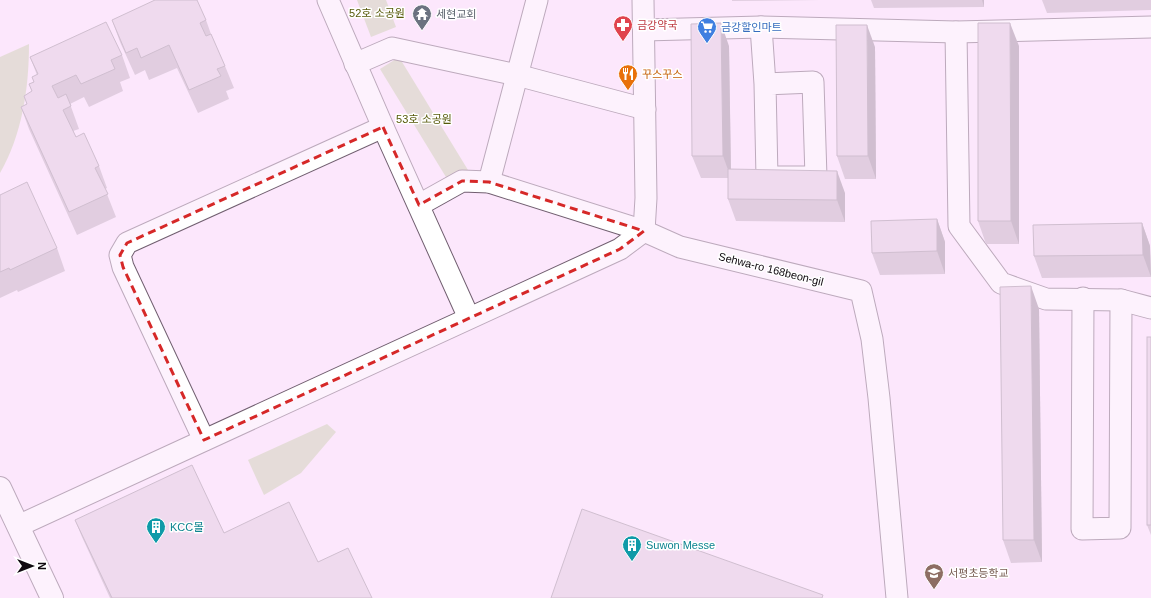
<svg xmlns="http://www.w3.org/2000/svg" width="1151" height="598" font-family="Arial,'Noto Sans KR',sans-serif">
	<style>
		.green { fill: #cbcfaf }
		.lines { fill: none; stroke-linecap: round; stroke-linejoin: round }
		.street-casing { stroke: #715f70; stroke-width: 23 }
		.secondary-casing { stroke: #715f70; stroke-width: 24 }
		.street { stroke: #fff; stroke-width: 21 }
		.secondary { stroke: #fff; stroke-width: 22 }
		.wall { fill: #c0aebf }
		.shaded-wall { fill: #9c8d9b }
		.building { fill: #dfcade; stroke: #9c8d9b }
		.marked { fill: none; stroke: #d62828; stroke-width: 3; stroke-dasharray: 8 5; stroke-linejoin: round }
		.labels { text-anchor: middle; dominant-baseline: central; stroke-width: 3; stroke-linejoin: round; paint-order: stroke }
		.park-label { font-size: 11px; fill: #575a0a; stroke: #fff }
		.worship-label { font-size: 11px; fill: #5b616d; stroke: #fff; text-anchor: start }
		.health-label { font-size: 11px; fill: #be3a42; stroke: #fff; text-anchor: start }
		.shop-label { font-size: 11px; fill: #366cbe; stroke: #fff; text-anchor: start }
		.food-label { font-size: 11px; fill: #c56008; stroke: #fff; text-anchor: start }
		.street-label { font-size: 11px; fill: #100910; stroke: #fff }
		.culture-label { font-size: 11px; fill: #0d838f; stroke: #fff; text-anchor: start }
		.education-label { font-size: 11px; fill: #785e54; stroke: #fff; text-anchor: start }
	</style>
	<rect width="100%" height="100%" fill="#fce7fc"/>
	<g class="green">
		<polygon points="357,0 386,0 396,27 371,37"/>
		<path d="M29,44C29,88 22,135 0,173V57Z"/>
		<polygon points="399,57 468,170 449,182 380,69"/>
		<polygon points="327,424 336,432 301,473 264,495 248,460"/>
	</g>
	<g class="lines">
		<defs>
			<g id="street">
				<polyline points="328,0 383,127 469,318"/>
				<polyline points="643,0 646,198 644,231 680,247 861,291 872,339 879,398 897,598"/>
				<polyline points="761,27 765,84 767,177 816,177 813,82 765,84"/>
				<polyline points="644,30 761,27 956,32 1151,27"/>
				<polyline points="956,32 959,226 1001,283 1046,299 1121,300 1151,308"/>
				<polyline points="355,64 392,48 517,75 645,109"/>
				<polyline points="489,182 537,0"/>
				<polyline points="419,205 462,181 489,182 644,231"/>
				<polyline points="1083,298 1082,529 1120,528 1121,300"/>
				<polyline points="204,440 123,267 120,255 127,243 383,127"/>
				<polyline points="18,526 620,249 644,231"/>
			</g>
			<polyline id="secondary" points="0,488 52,598"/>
		</defs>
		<use href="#street" class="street-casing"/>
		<use href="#secondary" class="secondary-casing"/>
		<use href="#street" class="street"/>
		<use href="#secondary" class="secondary"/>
	</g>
	<g class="wall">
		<polygon points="732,0 820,0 732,1"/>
		<polygon points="871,0 984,0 984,7 874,8"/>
		<polygon points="1042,0 1151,0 1151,10 1047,13"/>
		<polygon points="112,20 206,20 212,37 225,66 234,88 226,91 229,99 198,113 177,68 149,80 145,70 135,75 120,42"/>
		<polygon points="729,46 731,169 845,193 845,222 736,221 728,199 728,178 701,178 692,156"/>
		<polygon points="1019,46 1019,244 986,244 978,221"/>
		<polygon points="875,47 876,179 845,179 837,156"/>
		<polygon points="122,55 130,78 120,82 123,91 89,107 84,97 70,104 79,129 73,131 76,137 99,166 107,188 105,189 116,217 77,235 29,129 21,107 27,104 24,96 32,92 29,84 34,82 32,77 37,75 30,57"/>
		<polygon points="0,195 57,248 65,271 18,292 17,290 0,298"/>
		<polygon points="937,219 945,242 945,274 880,275 872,253"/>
		<polygon points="1142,223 1150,246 1151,277 1042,278 1034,256"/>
		<polygon points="1039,309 1042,562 1011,563 1003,540"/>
		<polygon points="1151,337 1151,535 1147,525"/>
		<polygon points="75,520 224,533 318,562 372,598 110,598 82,537"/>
	</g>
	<g class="shaded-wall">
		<polygon points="982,0 984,0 984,7"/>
		<polygon points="721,23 729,46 731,178 723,156"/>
		<polygon points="1010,23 1019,46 1019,244 1011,221"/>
		<polygon points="867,25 875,47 876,179 868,156"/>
		<polygon points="837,171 845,193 845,222 837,200"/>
		<polygon points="937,219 945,242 945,274 937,251"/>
		<polygon points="1142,223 1150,246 1151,277 1143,255"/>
		<polygon points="1031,286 1039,309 1042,562 1034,540"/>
	</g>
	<g class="building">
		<polygon points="155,0 197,0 206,20 200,23 206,36 211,34 225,66 217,69 221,76 189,90 169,45 141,58 137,48 126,53 112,20"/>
		<polygon points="106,22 122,55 111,60 115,69 81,84 76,75 52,86 58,98 66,94 71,106 63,110 76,137 84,133 99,166 95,168 108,194 69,212 21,107 27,104 24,96 32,91 29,84 34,82 32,77 38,74 30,57"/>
		<polygon points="721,23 723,156 692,156 691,24"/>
		<polygon points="978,23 1010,23 1011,221 978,221"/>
		<polygon points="836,25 867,25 868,156 837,156"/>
		<polygon points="728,169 837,171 837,200 728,199"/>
		<polygon points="27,182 57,248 10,270 9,268 0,272 0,195"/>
		<polygon points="937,219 937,251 872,253 871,221"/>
		<polygon points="1142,223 1143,255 1034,256 1033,225"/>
		<polygon points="1031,286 1034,540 1003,540 1000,287"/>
		<rect x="1147" y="337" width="4" height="188"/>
		<polygon points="192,465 224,533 289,502 318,562 348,548 372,598 112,598 75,520"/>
		<polygon points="582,509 823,595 822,598 551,598"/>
	</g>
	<path d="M0 0H1151V598H0ZM383,127L419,205L462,181L489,182L644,231L620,249L204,440L123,267L120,255L127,243Z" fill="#fce7fc" fill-opacity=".55" fill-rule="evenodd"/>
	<path class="marked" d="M383,127L419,205L462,181L489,182L644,231L620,249L204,440L123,267L120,255L127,243Z"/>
	<defs>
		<symbol id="temple-pin" viewBox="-11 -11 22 30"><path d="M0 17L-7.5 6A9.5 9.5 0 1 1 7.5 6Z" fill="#6b7280" stroke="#fff"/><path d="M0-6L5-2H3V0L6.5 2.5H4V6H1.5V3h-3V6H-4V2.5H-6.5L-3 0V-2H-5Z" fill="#fff"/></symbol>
		<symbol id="pharmacy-pin" viewBox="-11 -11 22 30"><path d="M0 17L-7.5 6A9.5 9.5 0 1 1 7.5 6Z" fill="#e0444e" stroke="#fff"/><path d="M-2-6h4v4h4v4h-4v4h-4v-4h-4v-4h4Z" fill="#fff"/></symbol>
		<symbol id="supermarket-pin" viewBox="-11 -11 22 30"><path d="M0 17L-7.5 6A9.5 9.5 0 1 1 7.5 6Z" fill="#3f7fe0" stroke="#fff"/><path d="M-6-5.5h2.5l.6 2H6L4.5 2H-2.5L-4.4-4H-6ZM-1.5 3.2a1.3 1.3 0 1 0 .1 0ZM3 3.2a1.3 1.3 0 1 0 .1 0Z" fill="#fff"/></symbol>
		<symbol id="restaurant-pin" viewBox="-11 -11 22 30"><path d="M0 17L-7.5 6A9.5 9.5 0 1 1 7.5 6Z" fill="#e8710a" stroke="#fff"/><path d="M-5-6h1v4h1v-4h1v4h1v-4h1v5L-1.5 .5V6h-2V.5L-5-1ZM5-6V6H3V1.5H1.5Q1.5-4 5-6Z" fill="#fff"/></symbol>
		<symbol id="building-pin" viewBox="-11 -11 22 30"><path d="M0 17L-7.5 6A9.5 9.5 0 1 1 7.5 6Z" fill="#0f9aa8" stroke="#fff"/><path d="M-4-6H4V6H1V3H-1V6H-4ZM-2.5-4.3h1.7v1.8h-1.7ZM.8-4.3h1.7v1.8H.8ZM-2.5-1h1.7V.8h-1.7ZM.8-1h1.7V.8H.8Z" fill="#fff"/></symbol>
		<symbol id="school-pin" viewBox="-11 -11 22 30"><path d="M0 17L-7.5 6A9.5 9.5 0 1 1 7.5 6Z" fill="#8d6e63" stroke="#fff"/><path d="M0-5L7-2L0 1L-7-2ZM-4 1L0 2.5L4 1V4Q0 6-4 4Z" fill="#fff"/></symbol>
	</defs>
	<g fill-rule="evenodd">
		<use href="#temple-pin" x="411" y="3" width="22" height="30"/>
		<use href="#pharmacy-pin" x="612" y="14" width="22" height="30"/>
		<use href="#supermarket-pin" x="696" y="16" width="22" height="30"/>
		<use href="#restaurant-pin" x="617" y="63" width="22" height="30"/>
		<use href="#building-pin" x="145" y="516" width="22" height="30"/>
		<use href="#building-pin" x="621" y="534" width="22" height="30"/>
		<use href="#school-pin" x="923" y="562" width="22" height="30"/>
	</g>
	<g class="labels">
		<g class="park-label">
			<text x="377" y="13">52호 소공원</text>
			<text x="424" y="119">53호 소공원</text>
		</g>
		<g class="worship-label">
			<text x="436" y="14">세현교회</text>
		</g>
		<g class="health-label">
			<text x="637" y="25">금강약국</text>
		</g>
		<g class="shop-label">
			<text x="721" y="27">금강할인마트</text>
		</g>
		<g class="food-label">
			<text x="642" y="74">꾸스꾸스</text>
		</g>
		<g class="street-label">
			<text transform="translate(771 269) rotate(14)">Sehwa-ro 168beon-gil</text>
		</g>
		<g class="culture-label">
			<text x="170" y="527">KCC몰</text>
			<text x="646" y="545">Suwon Messe</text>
		</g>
		<g class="education-label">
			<text x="948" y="573">서평초등학교</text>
		</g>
	</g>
	<g transform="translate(32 566) rotate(90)" stroke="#ffffff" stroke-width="3" paint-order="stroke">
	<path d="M0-3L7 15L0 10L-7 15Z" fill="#100910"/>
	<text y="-6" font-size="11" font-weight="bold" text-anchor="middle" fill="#100910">N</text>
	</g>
</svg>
